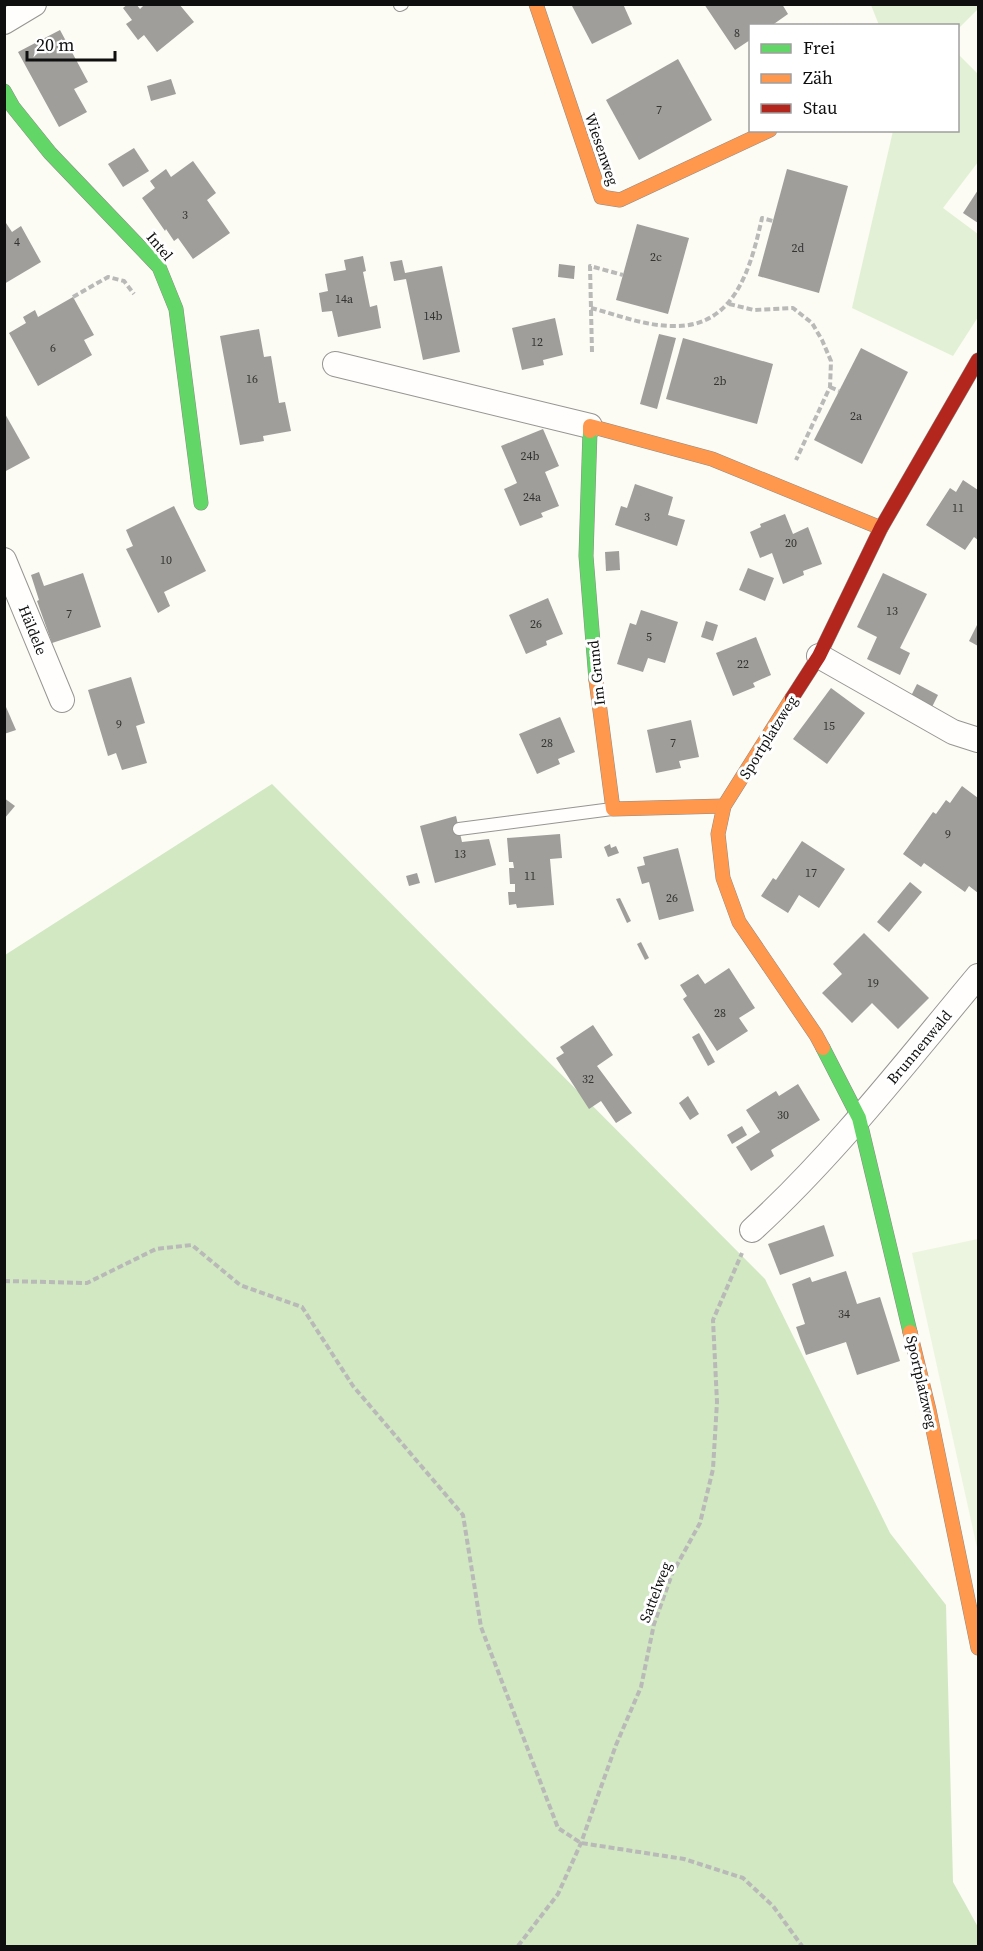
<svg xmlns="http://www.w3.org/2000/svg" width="983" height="1951" font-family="'Source Serif 4',serif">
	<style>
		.green { fill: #e2f1d5 }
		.forest { fill: #d1e8c3 }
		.pitch { fill: #ecf5df }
		.building { fill: #9f9e9a }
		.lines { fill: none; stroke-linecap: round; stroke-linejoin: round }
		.lane-casing { stroke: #969592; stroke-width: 14 }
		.street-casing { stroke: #969592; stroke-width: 26 }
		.fast-casing { stroke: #8c8c89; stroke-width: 15 }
		.slow-casing { stroke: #8c8c89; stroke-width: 15 }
		.jam-casing { stroke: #8c8c89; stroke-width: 15 }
		.path { stroke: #b9b9b8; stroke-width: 4; stroke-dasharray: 6 3; stroke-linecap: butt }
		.lane { stroke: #fffefd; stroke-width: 12 }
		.street { stroke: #fffefd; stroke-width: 24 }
		.fast { stroke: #63d668; stroke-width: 14 }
		.slow { stroke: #ff974d; stroke-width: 14 }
		.jam { stroke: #b3261e; stroke-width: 14 }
		.labels { text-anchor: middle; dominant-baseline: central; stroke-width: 6; stroke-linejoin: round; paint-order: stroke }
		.number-label { font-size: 12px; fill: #333332 }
		.street-label { font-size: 15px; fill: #0f0f0f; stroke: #fff }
	</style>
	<rect width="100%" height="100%" fill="#fcfbf4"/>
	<g class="green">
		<polygon points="978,4 978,9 958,29 958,26 879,25 871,5"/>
		<polygon points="958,54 978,74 978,162 943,208 978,234 978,317 953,356 852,308 893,131 958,130"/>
	</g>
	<polygon class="forest" points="272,784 765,1279 890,1533 946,1605 953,1882 978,1927 978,1946 5,1946 5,955"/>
	<polygon class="pitch" points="978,1239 978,1552 912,1253"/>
	<g class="building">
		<polygon points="128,4 136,4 140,9 145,4 179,4 194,22 157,52 144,35 138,40 126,24 132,20 123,8"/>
		<polygon points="571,4 623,4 632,24 592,44"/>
		<polygon points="704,4 782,4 788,14 771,26 750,26 750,40 735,50"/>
		<polygon points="60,30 88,82 74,89 87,112 59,127 18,52"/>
		<polygon points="678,59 712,120 639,160 606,100"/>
		<polygon points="171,79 176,94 151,101 147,86"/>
		<polygon points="134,148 149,171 123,187 108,164"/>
		<polygon points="193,161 216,193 207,200 230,233 193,259 178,238 174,241 166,229 165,231 142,198 155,188 150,181 166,169 171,177"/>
		<polygon points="787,169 848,186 819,293 758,276"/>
		<polygon points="978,190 978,223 963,213"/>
		<polygon points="4,220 12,232 21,226 41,262 4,284"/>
		<polygon points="637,224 689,238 668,314 616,300"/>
		<polygon points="363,256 366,271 363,272 370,307 377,305 381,328 338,337 332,311 322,312 319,293 328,291 325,274 346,270 344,260"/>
		<polygon points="402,260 405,273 442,266 460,352 423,360 406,279 394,281 390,262"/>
		<polygon points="559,264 575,266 574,279 558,277"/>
		<polygon points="73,297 94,335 84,340 92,355 38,386 9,333 26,323 23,317 35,310 38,317"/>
		<polygon points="555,318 563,355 543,360 544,365 522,370 512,328"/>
		<polygon points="259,329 264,357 271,356 279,403 285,402 291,431 263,436 264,441 240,445 220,336"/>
		<polygon points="659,334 676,338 657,409 640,404"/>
		<polygon points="683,338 773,364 757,424 666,399"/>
		<polygon points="861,348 908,372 862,464 814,440"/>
		<polygon points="4,412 30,458 4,472"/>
		<polygon points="543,429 559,466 545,472 559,506 541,513 543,517 520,526 504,489 517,483 501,446"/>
		<polygon points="963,480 978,490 978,540 974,537 965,550 926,525 950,488 956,492"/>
		<polygon points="635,484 673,497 668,515 685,520 677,546 615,525 621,506 627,508"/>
		<polygon points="174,506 206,571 164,592 170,606 158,613 126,549 133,546 126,530"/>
		<polygon points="785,514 793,534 808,527 822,564 803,571 804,575 783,584 772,553 760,558 750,532 761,527 760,524"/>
		<polygon points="619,551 620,570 606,571 605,552"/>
		<polygon points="748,568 774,578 765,601 739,590"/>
		<polygon points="39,572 44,586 83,573 101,627 52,643 37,601 39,600 31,575"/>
		<polygon points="883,573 927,594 900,648 910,653 900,675 867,659 877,637 857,627"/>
		<polygon points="548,598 563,634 546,641 547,645 526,654 509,615"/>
		<polygon points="641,610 678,622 665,663 648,658 643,672 617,664 630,623 636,625"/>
		<polygon points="706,621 718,625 713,641 701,637"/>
		<polygon points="978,623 978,646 969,641"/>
		<polygon points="756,637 771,675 753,683 755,687 733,696 716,653"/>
		<polygon points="131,677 145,723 136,726 147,763 122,770 116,753 108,756 88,690"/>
		<polygon points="917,684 938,695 932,707 911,696"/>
		<polygon points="831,688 865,713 827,764 793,739"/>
		<polygon points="4,707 6,707 16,730 4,734"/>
		<polygon points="560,717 575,752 558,759 560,764 537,774 519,734"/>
		<polygon points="691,720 699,757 679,761 681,768 656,773 647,730"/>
		<polygon points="962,786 978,798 978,893 969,886 965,892 924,863 921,867 903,854 933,812 936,814 946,800 950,803"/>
		<polygon points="4,798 15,806 4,819"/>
		<polygon points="456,816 462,842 489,839 496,865 435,883 420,826"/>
		<polygon points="560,834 562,858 550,859 554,905 517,908 516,904 509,905 508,892 515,892 515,884 510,884 509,868 514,868 513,862 509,862 507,838"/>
		<polygon points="802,841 845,869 819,908 799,895 788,913 761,896 773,878 776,880"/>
		<polygon points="610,844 611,848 616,846 619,853 608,857 604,847"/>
		<polygon points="678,848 694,911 659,920 649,882 642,884 637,867 645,865 643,857"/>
		<polygon points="417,873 420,883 409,886 406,876"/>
		<polygon points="910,882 922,892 889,932 877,922"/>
		<polygon points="620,898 631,921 627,923 616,899"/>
		<polygon points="864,933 929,998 898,1029 872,1003 852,1023 822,993 842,974 833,964"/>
		<polygon points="641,942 649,958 645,960 637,944"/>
		<polygon points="729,968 755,1008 739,1018 748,1031 717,1051 683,999 687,996 680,985 698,974 705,984"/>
		<polygon points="593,1025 613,1055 597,1066 632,1113 616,1123 601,1101 589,1109 556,1058 564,1053 560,1047"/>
		<polygon points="699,1033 715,1062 708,1066 692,1037"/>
		<polygon points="798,1084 820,1120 771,1150 774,1156 751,1171 736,1147 760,1132 746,1110 776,1091 779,1096"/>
		<polygon points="688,1096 699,1114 690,1120 679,1103"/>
		<polygon points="742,1126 747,1135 732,1144 727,1135"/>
		<polygon points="824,1225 834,1256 780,1275 768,1244"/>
		<polygon points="846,1271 857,1304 880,1297 900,1361 857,1375 846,1342 806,1355 796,1327 805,1324 792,1284 810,1277 812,1282"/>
	</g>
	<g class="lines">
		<defs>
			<g id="lane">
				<polyline points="400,5 402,4"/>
				<polyline points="459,829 612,809"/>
			</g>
			<g id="street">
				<polyline points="4,22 34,4"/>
				<polyline points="335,364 590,426"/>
				<polyline points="4,560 62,700"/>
				<polyline points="819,656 953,732 978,740"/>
				<path d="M752,1230C836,1153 906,1062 978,976"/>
			</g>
			<g id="fast">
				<polyline points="4,91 13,107 50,153 159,267 176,309 201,503"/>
				<polyline points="590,431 586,556 596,680"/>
				<polyline points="823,1048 859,1118 910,1332"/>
			</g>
			<g id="slow">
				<polyline points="536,4 601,197 620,200 770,130"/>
				<polyline points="590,431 590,426 712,459 881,528"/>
				<polyline points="596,680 613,809 724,806"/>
				<polyline points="792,698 724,806 718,834 723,878 739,922 816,1035 823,1048"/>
				<polyline points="910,1332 929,1410 978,1648"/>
			</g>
			<polyline id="jam" points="792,698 819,656 881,528 978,360"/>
		</defs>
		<use href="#lane" class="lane-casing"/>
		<use href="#street" class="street-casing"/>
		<use href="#fast" class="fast-casing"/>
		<use href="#slow" class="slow-casing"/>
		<use href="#jam" class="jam-casing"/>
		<g class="path">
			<polyline points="73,297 108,277 124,281 134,294"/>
			<polyline points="729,304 754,310 793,308 812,323 822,340 831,361 830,387 796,460"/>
			<path d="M591,308C618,315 645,326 673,326C735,328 751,267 762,218L773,221"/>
			<polyline points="592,352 590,266 623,275"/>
			<polyline points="830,387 839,391"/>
			<polyline points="4,1281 87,1283 156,1249 192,1245 240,1285 302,1307 353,1386 463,1515 481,1627 558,1828 581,1843 684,1859 743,1878 773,1906 802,1946"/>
			<polyline points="518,1946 558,1894 581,1843 616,1745 641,1687 654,1624 672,1574 700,1523 713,1469 717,1402 713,1320 742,1253"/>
		</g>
		<use href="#lane" class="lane"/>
		<use href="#street" class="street"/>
		<use href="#fast" class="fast"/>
		<use href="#slow" class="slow"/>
		<use href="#jam" class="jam"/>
	</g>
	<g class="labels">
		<g class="number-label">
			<text x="737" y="33">8</text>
			<text x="659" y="110">7</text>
			<text x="185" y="215">3</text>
			<text x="17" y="242">4</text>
			<text x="798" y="248">2d</text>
			<text x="656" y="257">2c</text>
			<text x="344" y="299">14a</text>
			<text x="433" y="316">14b</text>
			<text x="537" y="342">12</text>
			<text x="53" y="348">6</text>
			<text x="252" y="379">16</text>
			<text x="720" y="381">2b</text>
			<text x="856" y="416">2a</text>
			<text x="530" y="456">24b</text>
			<text x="532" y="497">24a</text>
			<text x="958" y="508">11</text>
			<text x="647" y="517">3</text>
			<text x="791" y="543">20</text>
			<text x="166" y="560">10</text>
			<text x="892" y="611">13</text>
			<text x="69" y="614">7</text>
			<text x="536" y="624">26</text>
			<text x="649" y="637">5</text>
			<text x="743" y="664">22</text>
			<text x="119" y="724">9</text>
			<text x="829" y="726">15</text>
			<text x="547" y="743">28</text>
			<text x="673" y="743">7</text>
			<text x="948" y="834">9</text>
			<text x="460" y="854">13</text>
			<text x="811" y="873">17</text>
			<text x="530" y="876">11</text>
			<text x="672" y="898">26</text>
			<text x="873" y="983">19</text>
			<text x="720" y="1013">28</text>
			<text x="588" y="1079">32</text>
			<text x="783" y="1115">30</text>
			<text x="844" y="1314">34</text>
		</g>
		<g class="street-label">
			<text transform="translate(602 149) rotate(71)">Wiesenweg</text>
			<text transform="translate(160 246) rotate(50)">Intel</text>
			<text transform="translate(33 630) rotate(68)">Häldele</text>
			<text transform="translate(596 673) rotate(-96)">Im Grund</text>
			<text transform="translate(768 737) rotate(-58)">Sportplatzweg</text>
			<text transform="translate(919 1047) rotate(-50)">Brunnenwald</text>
			<text transform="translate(922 1382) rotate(77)">Sportplatzweg</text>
			<text transform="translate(655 1592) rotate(-69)">Sattelweg</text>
		</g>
	</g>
	<rect width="983" height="1951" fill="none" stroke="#0f0f0f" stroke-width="12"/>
	<rect x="749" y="24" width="210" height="108" fill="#ffffff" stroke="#9f9f9f" stroke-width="1.5"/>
	<rect x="761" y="44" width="30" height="9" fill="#63d668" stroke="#9f9f9f" stroke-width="1.5"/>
	<text x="803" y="54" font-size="18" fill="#0f0f0f">Frei</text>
	<rect x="761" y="74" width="30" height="9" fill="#ff974d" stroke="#9f9f9f" stroke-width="1.5"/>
	<text x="803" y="84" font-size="18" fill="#0f0f0f">Zäh</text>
	<rect x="761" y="104" width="30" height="9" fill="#b3261e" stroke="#9f9f9f" stroke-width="1.5"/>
	<text x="803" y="114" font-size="18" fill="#0f0f0f">Stau</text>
	<path d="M27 51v9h88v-9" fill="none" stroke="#0f0f0f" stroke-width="3"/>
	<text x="36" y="51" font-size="18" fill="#0f0f0f" stroke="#ffffff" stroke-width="4.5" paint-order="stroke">20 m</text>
</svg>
